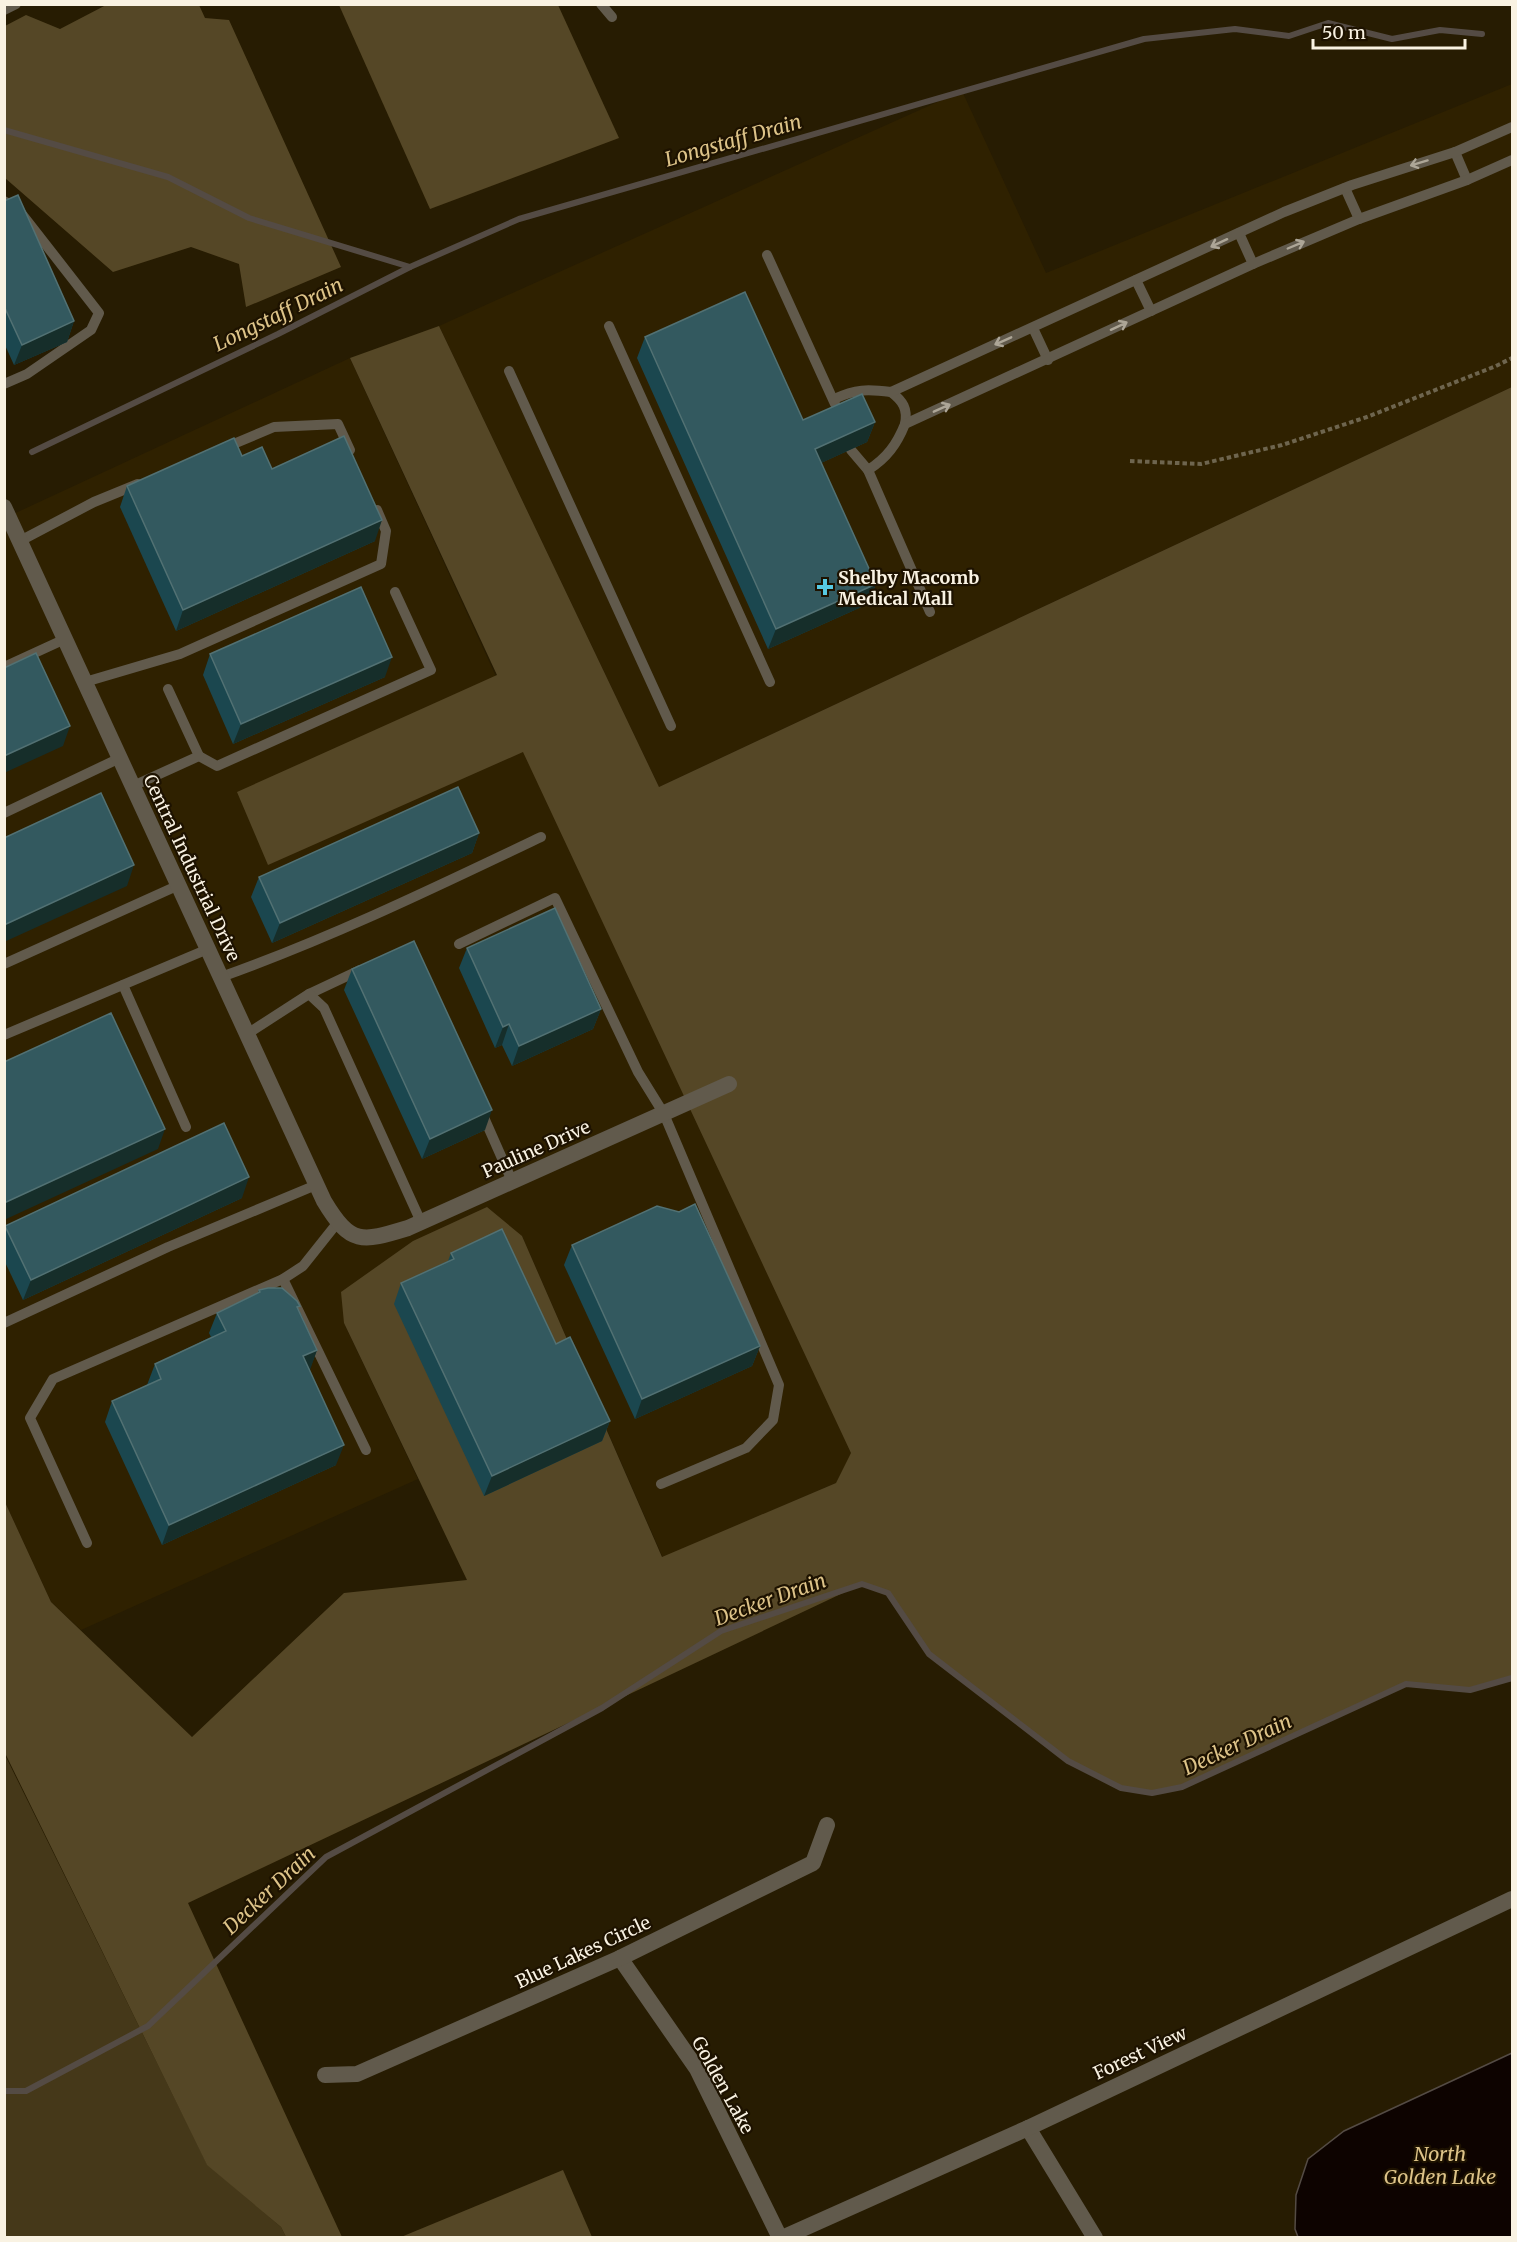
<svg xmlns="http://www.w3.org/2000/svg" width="1517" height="2242" font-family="Merriweather,serif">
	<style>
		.built { fill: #2f2100 }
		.green { fill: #453819 }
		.forest { fill: #554726 }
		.water { fill: #0d0300; stroke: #544b44; stroke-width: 1.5 }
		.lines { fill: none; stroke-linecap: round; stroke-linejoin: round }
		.stream { stroke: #544b44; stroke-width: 6 }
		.path { stroke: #6e654e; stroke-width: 4; stroke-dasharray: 4.5 3; stroke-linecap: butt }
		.service { stroke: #615a4c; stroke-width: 10 }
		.minor { stroke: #615a4c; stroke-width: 16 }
		.wall { fill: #1b474f }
		.shaded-wall { fill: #162e2a }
		.building { fill: #33595f; stroke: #527173; stroke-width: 1.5 }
		.oneway { stroke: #ada697 }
		.poi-dot { fill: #57c9e2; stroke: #1d1200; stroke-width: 2 }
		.labels { text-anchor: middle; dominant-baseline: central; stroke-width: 4.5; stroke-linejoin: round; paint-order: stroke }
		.poi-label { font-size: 18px; font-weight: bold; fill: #f9f2e2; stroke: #1d1200; text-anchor: start }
		.street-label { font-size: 18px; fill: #f9f2e2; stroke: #1d1200 }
		.water-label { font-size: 20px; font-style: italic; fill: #ddc388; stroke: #1d1200 }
	</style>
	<rect width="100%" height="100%" fill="#271c02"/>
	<g class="built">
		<polygon points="1512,84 1512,387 659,787 439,326 962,91 1046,273"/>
		<polygon points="350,358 852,1453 836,1483 663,1558 522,1236 344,1323 418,1479 81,1630 51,1602 4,1500 4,508 9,516"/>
	</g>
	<polygon class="green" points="4,1753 207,2164 281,2227 286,2237 5,2237"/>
	<g class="forest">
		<polygon points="108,4 199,5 205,18 229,20 341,267 246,307 239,264 191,247 113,272 5,178 5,26 26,15 60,29"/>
		<polygon points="339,5 558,5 619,138 430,209"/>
		<polygon points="439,326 659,787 1512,387 1512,1678 1470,1690 1406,1684 1182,1787 1152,1793 1121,1788 1068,1761 929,1654 888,1593 862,1584 188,1903 342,2237 286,2237 281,2227 207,2165 5,1753 4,1500 51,1602 192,1737 344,1593 467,1580 344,1323 341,1292 413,1241 487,1207 522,1236 662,1557 836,1483 851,1453 523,752 268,865 237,792 497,675 350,358"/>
		<polygon points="563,2170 592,2237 401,2237"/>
	</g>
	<polygon class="water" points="1512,2053 1512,2237 1298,2237 1295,2229 1296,2195 1308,2159 1344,2131"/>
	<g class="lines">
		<g class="stream">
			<polyline points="4,130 168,177 249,218 410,267"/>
			<polyline points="32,452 278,334 410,267 519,219 1144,39 1235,29 1289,36 1328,23 1392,39 1440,30 1482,34"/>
			<polyline points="4,2091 26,2091 148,2026 326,1857 602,1708 721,1631 862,1584 888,1593 929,1654 1068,1761 1121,1788 1152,1793 1182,1787 1406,1684 1470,1690 1512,1678"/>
		</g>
		<polyline class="path" points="1130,461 1201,464 1282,445 1367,417 1496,366 1512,358"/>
		<g class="service">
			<polyline points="601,4 612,17"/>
			<polyline points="4,10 16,4"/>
			<polyline points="1455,152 1467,180"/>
			<polyline points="1345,188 1359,219"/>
			<polyline points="4,201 18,209 99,313 91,330 27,374 4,384"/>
			<polyline points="1239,233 1253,264"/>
			<polyline points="767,255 835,404"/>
			<polyline points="1136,280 1151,311"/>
			<polyline points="609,326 770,682"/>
			<polyline points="1033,328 1048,360"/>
			<polyline points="509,371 671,726"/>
			<path d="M891,392C903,401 908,409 905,424"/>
			<path d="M834,399C856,389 867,389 891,392L1284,212L1352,185L1455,152L1512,127"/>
			<polyline points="224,448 274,427 338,424 350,450"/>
			<polyline points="851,450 868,470 930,612"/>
			<path d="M868,470C887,458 897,444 905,424L1253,264L1359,219L1467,180L1512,160"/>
			<polyline points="20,541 94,502 138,484"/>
			<polyline points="4,667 65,639"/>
			<polyline points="85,682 180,654 381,564 386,531 377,510"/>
			<polyline points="199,756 217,766 431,670 395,592"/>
			<polyline points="133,786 199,756 168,689"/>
			<polyline points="4,813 120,758"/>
			<polyline points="459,944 555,898 638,1072 664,1114 779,1385 773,1420 746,1448 661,1484"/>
			<polyline points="4,964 179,885"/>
			<path d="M221,977C331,938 436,887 541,837"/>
			<polyline points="123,985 186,1127"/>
			<polyline points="309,994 360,970"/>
			<polyline points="247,1034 309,994 324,1008 421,1222"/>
			<polyline points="4,1035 208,949"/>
			<polyline points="482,1113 512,1181"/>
			<polyline points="283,1279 366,1450"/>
			<polyline points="4,1323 168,1247 316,1185"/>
			<polyline points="87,1543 30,1418 53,1379 283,1279 303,1266 338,1222"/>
		</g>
		<g class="minor">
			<path d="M4,507L324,1201C351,1246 362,1242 408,1228L729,1084"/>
			<polyline points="620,1958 697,2069 780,2238"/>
			<polyline points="325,2075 357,2074 620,1958 813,1863 827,1825"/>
			<polyline points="1028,2128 1095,2238"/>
			<polyline points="782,2238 1028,2128 1512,1899"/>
		</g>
	</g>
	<g class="wall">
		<polygon points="4,201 74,321 67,342 14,365 4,343"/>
		<polygon points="645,337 803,420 875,422 867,442 821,463 876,584 868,604 768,649 637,358"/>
		<polygon points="242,456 272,469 375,541 176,631 120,507 127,486"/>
		<polygon points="210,654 385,677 233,744 203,675"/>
		<polygon points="479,833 472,853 272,943 251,897 259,877"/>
		<polygon points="467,948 601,1009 593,1029 512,1066 502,1045 495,1048 459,968"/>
		<polygon points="352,969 485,1130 422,1159 344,990"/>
		<polygon points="242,1198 23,1300 4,1260 5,1226"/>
		<polygon points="572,1245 760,1346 752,1366 635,1419 564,1265"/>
		<polygon points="451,1253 556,1344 610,1421 602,1441 484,1496 394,1304 401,1283 448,1261"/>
		<polygon points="259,1290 299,1310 317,1350 309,1371 336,1465 162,1545 105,1422 112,1401 147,1385 155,1364 211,1337 209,1333 217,1313 258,1293"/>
	</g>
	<g class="shaded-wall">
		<polygon points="74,321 67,342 14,365 22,345"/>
		<polygon points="875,422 867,442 808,469 815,449"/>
		<polygon points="382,520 375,541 176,631 183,610"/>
		<polygon points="876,584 868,604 768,649 776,629"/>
		<polygon points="392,657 385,677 233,744 241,724"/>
		<polygon points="70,726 63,746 4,773 4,756"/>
		<polygon points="479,833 472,853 272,943 280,923"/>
		<polygon points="134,865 127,886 4,942 4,925"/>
		<polygon points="601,1009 593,1029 512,1066 519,1046"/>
		<polygon points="509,1024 502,1045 495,1048 503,1027"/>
		<polygon points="492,1110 485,1130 422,1159 430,1139"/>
		<polygon points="165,1129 158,1149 4,1220 4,1203"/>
		<polygon points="249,1177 242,1198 23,1300 31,1280"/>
		<polygon points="760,1346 752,1366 635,1419 642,1399"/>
		<polygon points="317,1350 310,1370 295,1377 303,1356"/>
		<polygon points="610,1421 602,1441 484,1496 492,1476"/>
		<polygon points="344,1445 336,1465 162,1545 169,1525"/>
	</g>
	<g class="building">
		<polygon points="18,195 74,321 22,345 4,306 4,201"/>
		<polygon points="745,292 803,420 862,394 875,422 815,449 876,584 776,629 645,337"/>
		<polygon points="344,436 382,520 183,610 127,486 234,438 242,456 262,447 272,469"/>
		<polygon points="361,587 392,657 241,724 210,654"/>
		<polygon points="36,653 70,726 4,756 4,668"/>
		<polygon points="458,787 479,833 280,923 259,877"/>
		<polygon points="101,793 134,865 4,925 4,838"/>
		<polygon points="555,908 601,1009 519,1046 509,1024 503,1027 467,948"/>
		<polygon points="414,941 492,1110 430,1139 352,969"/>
		<polygon points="111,1013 165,1129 4,1203 4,1062"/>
		<polygon points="224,1123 249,1177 31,1280 5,1226"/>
		<polygon points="695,1204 760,1346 642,1399 572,1245 657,1206 679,1212"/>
		<polygon points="502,1229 556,1344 570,1337 610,1421 492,1476 401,1283 454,1259 451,1253"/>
		<polygon points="268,1288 282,1288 297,1301 300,1306 297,1307 317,1350 303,1356 344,1445 169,1525 112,1401 161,1379 155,1364 226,1331 217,1313 260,1292 259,1290"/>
	</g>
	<defs><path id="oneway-shaft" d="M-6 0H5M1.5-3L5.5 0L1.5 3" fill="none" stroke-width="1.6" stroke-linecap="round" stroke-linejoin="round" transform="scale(1.5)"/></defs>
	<g class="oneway">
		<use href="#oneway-shaft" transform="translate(1419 163) rotate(163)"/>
		<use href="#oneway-shaft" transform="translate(1219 243) rotate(155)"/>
		<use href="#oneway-shaft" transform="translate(1296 245) rotate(-23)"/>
		<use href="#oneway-shaft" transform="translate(1119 326) rotate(-25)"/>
		<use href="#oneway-shaft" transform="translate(1003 341) rotate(156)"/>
		<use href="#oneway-shaft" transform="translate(942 408) rotate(-24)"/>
	</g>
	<path class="poi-dot" d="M822 578h6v6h6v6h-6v6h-6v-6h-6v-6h6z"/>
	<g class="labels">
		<g class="poi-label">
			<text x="838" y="577">Shelby Macomb<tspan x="838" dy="21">Medical Mall</tspan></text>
		</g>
		<g class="street-label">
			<text transform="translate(192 868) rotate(65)">Central Industrial Drive</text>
			<text transform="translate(536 1149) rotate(-24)">Pauline Drive</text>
			<text transform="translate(583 1952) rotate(-25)">Blue Lakes Circle</text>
			<text transform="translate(1140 2053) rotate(-25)">Forest View</text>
			<text transform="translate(723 2085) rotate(61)">Golden Lake</text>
		</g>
		<g class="water-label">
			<text transform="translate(733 140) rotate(-16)">Longstaff Drain</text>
			<text transform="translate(278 314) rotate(-26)">Longstaff Drain</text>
			<text transform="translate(770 1599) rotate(-20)">Decker Drain</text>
			<text transform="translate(1237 1744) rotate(-25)">Decker Drain</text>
			<text transform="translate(269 1890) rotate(-43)">Decker Drain</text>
			<text x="1440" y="2153">North<tspan x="1440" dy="23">Golden Lake</tspan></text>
		</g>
	</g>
	<rect width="1517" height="2242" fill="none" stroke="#f9f2e2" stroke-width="12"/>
	<path d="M1313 39v9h152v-9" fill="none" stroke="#f9f2e2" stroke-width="3"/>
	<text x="1322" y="39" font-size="18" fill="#f9f2e2" stroke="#1d1200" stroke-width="4.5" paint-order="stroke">50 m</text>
</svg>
